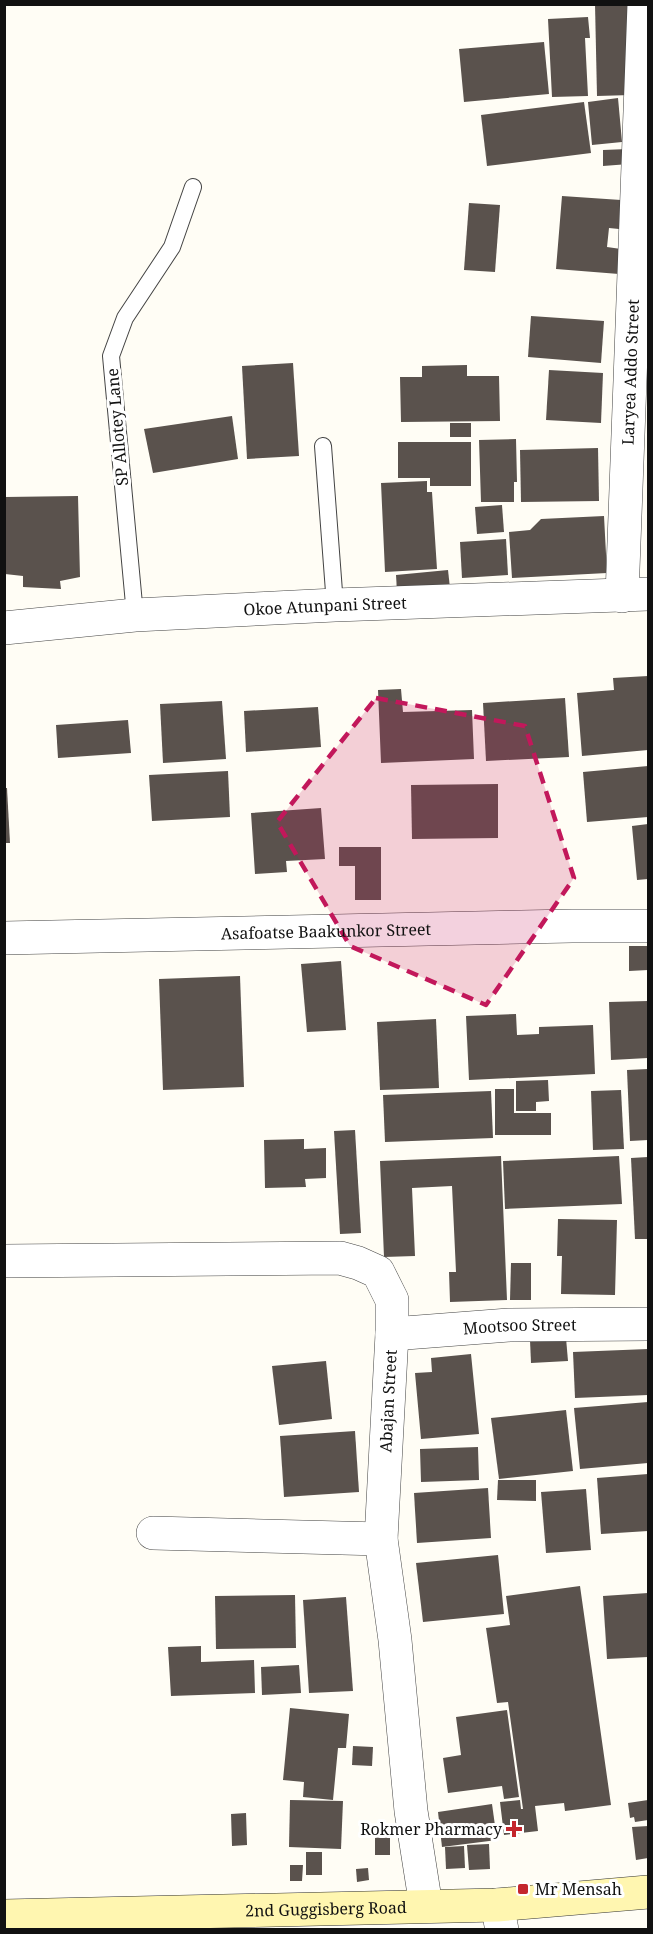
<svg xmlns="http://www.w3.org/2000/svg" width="653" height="1934" font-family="'Noto Serif',serif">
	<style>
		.building { fill: #5a524d }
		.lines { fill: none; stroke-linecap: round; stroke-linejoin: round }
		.lane-casing { stroke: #444; stroke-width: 18 }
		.street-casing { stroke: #444; stroke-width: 34 }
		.secondary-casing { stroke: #333; stroke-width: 34 }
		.lane { stroke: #fff; stroke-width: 16 }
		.street { stroke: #fff; stroke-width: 33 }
		.secondary { stroke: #fff6b0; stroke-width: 33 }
		.marked { fill: #c2185b; fill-opacity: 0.2; stroke: #c2185b; stroke-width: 4.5; stroke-dasharray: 12 8; stroke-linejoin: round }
		.poi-dot { fill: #c4262e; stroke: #fff; stroke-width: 2 }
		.labels { text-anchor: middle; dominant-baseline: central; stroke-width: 6; stroke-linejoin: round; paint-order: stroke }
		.street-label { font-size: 16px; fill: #111; stroke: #fff }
		.poi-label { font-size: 16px; fill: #111; stroke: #fff; text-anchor: end }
	</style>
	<rect width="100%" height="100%" fill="#fffdf5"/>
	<g class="building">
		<polygon points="595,4 630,4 631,95 597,96"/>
		<polygon points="588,17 590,38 585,38 588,96 552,97 548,19"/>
		<polygon points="544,42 549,94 464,102 459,49"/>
		<polygon points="618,98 622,142 592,145 588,102"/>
		<polygon points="584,102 591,153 487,166 481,115"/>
		<polygon points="628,149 629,164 603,166 603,150"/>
		<polygon points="562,196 621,200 619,229 609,228 607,247 621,249 619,274 556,269"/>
		<polygon points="469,203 500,205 495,272 464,270"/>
		<polygon points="531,316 604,321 601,363 528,357"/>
		<polygon points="293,363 299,456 247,459 242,366"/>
		<polygon points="467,365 467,376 499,376 500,421 401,422 400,377 422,377 422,366"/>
		<polygon points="549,370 603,373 601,423 546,420"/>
		<polygon points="232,416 238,459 153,473 144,429"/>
		<rect x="450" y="423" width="21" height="14"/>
		<polygon points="516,439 517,482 514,482 514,502 481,502 479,440"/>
		<polygon points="398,442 471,442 471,486 430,486 430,478 398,478"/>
		<polygon points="598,448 599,501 521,502 520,450"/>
		<polygon points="427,481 427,492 432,492 437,569 385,572 381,483"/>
		<polygon points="78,496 80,577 60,581 61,589 23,587 23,576 5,574 5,497"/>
		<polygon points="502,505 504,532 477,534 475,507"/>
		<polygon points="604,516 607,573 512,578 509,532 530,530 541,519"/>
		<polygon points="506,539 508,575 462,578 460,542"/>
		<polygon points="448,570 450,588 397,592 396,575"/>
		<polygon points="648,676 648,750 582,756 577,693 614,690 613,678"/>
		<polygon points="401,689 403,712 472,710 474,759 381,763 378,690"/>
		<polygon points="565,698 569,757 486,761 483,703"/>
		<polygon points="222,701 226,759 163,763 160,704"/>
		<polygon points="318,707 321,747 246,752 244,711"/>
		<polygon points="128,720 131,753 58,758 56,725"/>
		<polygon points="648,766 648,817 587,822 583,772"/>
		<polygon points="228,771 230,817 152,821 149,775"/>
		<polygon points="498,784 498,838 412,839 411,785"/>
		<polygon points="4,788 7,788 10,843 4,843"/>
		<polygon points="321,808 325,859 286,861 287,872 255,874 251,813"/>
		<polygon points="648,824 648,879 637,880 632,826"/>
		<polygon points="339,847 381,847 381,900 355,900 355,866 339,866"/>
		<polygon points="629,946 648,946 648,970 629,971"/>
		<polygon points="341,961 346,1030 307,1032 301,964"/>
		<polygon points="240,976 244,1087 163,1090 159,979"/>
		<polygon points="648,1001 648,1058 611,1060 609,1002"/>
		<polygon points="516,1014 517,1035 539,1034 539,1027 593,1025 595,1074 469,1080 466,1016"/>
		<polygon points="436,1019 439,1088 380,1090 377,1022"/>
		<polygon points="648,1069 648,1140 630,1141 627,1070"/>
		<polygon points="548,1080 549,1101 536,1102 536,1111 516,1111 516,1081"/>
		<polygon points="495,1089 514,1089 514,1113 551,1113 551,1135 495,1135"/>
		<polygon points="621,1090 624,1149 593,1150 591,1091"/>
		<polygon points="491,1091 493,1138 385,1142 383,1095"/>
		<polygon points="355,1130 361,1233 340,1234 334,1131"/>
		<polygon points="304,1139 304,1149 326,1148 326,1178 305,1179 306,1187 265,1188 264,1140"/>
		<polygon points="501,1156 507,1300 450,1302 449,1272 456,1272 452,1186 412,1188 415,1256 384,1257 380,1161"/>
		<polygon points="619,1156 622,1204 505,1209 503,1161"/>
		<polygon points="648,1157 648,1239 635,1239 631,1158"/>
		<polygon points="558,1219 617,1220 615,1295 561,1294 562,1256 557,1256"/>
		<polygon points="511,1263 531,1263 531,1300 510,1300"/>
		<polygon points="566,1338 568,1361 531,1363 530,1340"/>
		<polygon points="648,1349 648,1395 575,1398 573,1352"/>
		<polygon points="471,1354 479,1434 421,1439 415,1373 432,1372 431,1358"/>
		<polygon points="326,1361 332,1419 279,1425 272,1366"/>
		<polygon points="648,1402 648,1463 580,1469 574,1408"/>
		<polygon points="566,1410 573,1471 499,1479 491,1418"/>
		<polygon points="355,1431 359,1492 284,1497 280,1436"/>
		<polygon points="478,1447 479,1480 421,1482 420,1449"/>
		<polygon points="648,1474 648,1531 601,1534 597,1478"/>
		<polygon points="498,1480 536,1480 536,1501 497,1500"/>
		<polygon points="488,1488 491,1538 417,1543 414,1493"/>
		<polygon points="586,1489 591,1550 546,1553 541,1492"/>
		<polygon points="498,1555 504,1614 423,1622 416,1563"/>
		<polygon points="580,1586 611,1805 565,1811 564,1803 535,1806 538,1831 504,1835 500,1802 520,1800 521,1809 523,1809 508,1702 497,1703 486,1628 510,1625 506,1596"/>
		<polygon points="648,1593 648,1657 607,1659 603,1596"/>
		<polygon points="295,1595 296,1648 216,1649 215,1596"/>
		<polygon points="346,1597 353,1691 309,1693 303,1600"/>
		<polygon points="201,1646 201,1662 254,1660 255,1693 171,1696 168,1647"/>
		<polygon points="299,1665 301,1693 262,1695 261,1667"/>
		<polygon points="290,1708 349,1714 346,1748 338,1748 333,1800 303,1797 304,1782 283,1780"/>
		<polygon points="507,1710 519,1797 504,1799 502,1786 448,1793 443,1758 461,1755 456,1717"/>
		<polygon points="353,1746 373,1747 372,1766 352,1765"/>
		<polygon points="290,1800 343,1801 341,1849 289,1847"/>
		<polygon points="648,1800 648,1820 635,1822 634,1817 630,1818 628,1803"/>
		<polygon points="492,1804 497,1840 442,1847 438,1812"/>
		<polygon points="246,1813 247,1845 232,1846 231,1814"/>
		<polygon points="648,1826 648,1858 636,1860 632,1827"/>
		<rect x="375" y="1837" width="15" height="18"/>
		<polygon points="489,1844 490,1869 469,1870 467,1845"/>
		<polygon points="464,1846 465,1868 446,1869 445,1847"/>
		<rect x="306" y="1852" width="16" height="23"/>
		<polygon points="290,1865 303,1865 302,1881 290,1881"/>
		<polygon points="368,1868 369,1880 357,1882 356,1869"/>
	</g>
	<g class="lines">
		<defs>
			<g id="lane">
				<polyline points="323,446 335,605"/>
				<polyline points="135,615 111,356 125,318 172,247 193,187"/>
			</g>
			<g id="street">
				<path id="s1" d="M622,596L644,4"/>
				<path id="s2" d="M4,628L135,615L335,605L648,594"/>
				<path id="s3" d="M4,938L572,926H648"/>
				<polyline points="4,1261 340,1258 358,1263 378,1272 392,1300 392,1334 381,1539 395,1640 411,1811 426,1906"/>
				<path id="s4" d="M392,1334L509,1325L648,1324"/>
				<polyline points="153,1533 381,1539"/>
				<polyline points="497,1905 502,1930"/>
			</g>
			<g id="secondary">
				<path id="s5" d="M4,1916L497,1905L648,1892"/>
			</g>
		</defs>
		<use href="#lane" class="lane-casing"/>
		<use href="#street" class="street-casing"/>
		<use href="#secondary" class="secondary-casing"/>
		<use href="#lane" class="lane"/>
		<use href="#street" class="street"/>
		<use href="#secondary" class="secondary"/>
	</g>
	<path class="marked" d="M376,698L525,726L574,878L486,1005L350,946L277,822Z"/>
	<g class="poi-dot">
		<path d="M511 1820h6v6h6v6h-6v6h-6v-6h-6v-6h6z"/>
		<rect x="517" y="1883" width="12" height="12" rx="3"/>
	</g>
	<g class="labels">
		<g class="street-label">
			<text stroke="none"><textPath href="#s1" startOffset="224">Laryea Addo Street</textPath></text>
			<text transform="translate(117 427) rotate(-95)">SP Allotey Lane</text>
			<text stroke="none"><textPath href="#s2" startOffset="322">Okoe Atunpani Street</textPath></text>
			<text stroke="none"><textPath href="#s3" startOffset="322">Asafoatse Baakunkor Street</textPath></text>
			<text stroke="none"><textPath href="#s4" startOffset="128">Mootsoo Street</textPath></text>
			<text transform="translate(388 1401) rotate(-87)">Abajan Street</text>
			<text stroke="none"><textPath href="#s5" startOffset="322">2nd Guggisberg Road</textPath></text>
		</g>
		<g class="poi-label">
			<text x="502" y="1829">Rokmer Pharmacy</text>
			<text x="535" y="1889" text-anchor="start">Mr Mensah</text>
		</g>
	</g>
	<rect width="653" height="1934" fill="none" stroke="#111111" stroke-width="12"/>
</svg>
